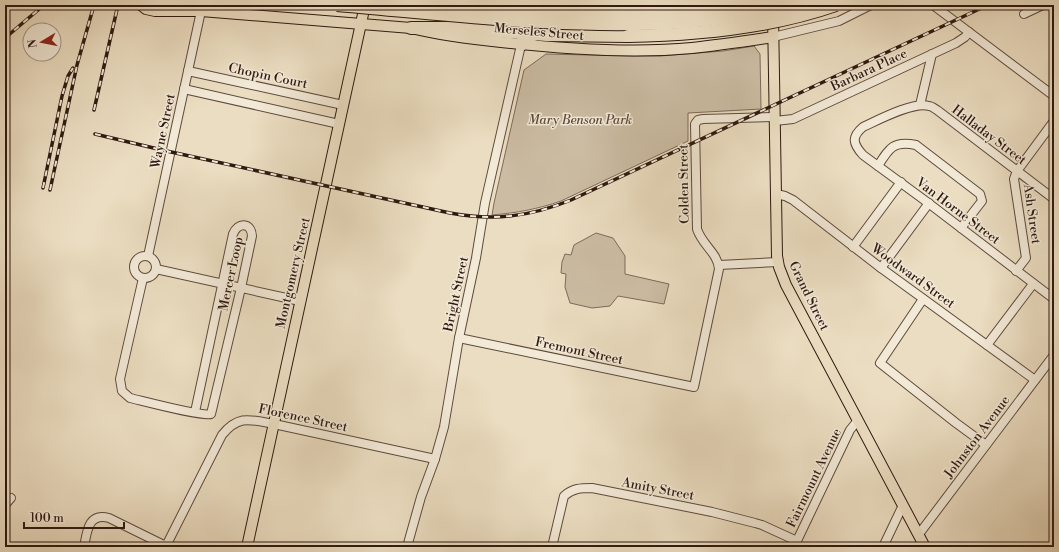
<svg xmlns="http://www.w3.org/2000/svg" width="1059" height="552" font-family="'Libre Bodoni',serif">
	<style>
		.green { fill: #cbbca3; stroke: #7d6a5a }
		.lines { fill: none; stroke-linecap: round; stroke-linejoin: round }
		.minor-casing { stroke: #5e4a3c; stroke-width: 10 }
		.major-casing { stroke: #2f1910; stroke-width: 12 }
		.highway-casing { stroke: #2f1910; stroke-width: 14 }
		.minor { stroke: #f2e9d7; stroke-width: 8 }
		.major { stroke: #ebddc1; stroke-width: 10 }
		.highway { stroke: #ebddc1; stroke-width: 12 }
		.rail-casing { stroke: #2f1910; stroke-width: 3.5 }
		.rail { stroke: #f2e9d7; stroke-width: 2; stroke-dasharray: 6; stroke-linecap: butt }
		.highway-bridge-casing { stroke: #2f1910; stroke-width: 14; stroke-linecap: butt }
		.highway-bridge { stroke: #ebddc1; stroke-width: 12 }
		.labels { text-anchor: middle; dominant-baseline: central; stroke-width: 3; stroke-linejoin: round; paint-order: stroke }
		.street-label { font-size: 13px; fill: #2f1910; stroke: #f2e9d7 }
		.park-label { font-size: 13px; font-style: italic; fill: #5e4a3c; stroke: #f2e9d7 }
	</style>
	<rect width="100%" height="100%" fill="#ebddc1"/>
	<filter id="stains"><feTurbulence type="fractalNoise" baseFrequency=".005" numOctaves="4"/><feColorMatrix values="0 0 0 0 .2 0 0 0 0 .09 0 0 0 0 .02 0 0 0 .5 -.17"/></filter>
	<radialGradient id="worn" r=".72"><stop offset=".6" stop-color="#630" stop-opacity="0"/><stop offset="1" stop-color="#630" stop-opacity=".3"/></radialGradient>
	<g class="green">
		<path d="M754,46L760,54L761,109L688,113V141L561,201C538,209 516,213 492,215L494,203L524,70L546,54L630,56H660L723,51Z"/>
		<polygon points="596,233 613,238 625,256 625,274 669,284 664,304 618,296 610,306 592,308 570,303 565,287 566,274 561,273 562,262 565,254 571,255 574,245"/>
	</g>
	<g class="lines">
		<defs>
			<g id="minor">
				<polyline points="933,5 1054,96"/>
				<polyline points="1024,14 1043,5"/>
				<polyline points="773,37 839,21 871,5"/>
				<polyline points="188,71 343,105"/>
				<polyline points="184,89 339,124"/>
				<polyline points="920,105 932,54"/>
				<polyline points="775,121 793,119 956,43 965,37 969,32"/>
				<path d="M878,166C889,148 894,140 916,145L980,194L982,201L961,228"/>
				<polyline points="776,194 785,196 793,200 881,268 1035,380"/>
				<path d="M1054,199L937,110C935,109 932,106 929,106C914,101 878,120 863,127C851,137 853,144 863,155L927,202L1054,299"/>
				<polyline points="853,247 901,182"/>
				<circle cx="145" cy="267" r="11"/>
				<polyline points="148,256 201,11"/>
				<polyline points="719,265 778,262"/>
				<polyline points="881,268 929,203"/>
				<polyline points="156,269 300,301"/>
				<polyline points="1016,271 1026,258 1014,179 1017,171 1054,121"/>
				<path d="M143,278L120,379L122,391L130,398C143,401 203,417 211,414L241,288L252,236C251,222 238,222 233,234L195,412"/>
				<polyline points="923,299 880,363 956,423 986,445"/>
				<path d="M459,338L694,387L719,269C718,253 702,245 697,229L695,124L698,120L703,119L775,117"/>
				<polyline points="987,345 1033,284"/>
				<polyline points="5,505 11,498"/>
				<polyline points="919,534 1054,355"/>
				<path d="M166,546L222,435C239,414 251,420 274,424L435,459"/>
				<path d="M84,547C87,532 88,512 109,518L168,547"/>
				<polyline points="407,547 421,497 435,459 444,427 459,338 476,258 485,203 521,45"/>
				<path d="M552,547L564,496C573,488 581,488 592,488L712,512L755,523L762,525L797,541"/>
				<polyline points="794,547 850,430 858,420"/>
				<polyline points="883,547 903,505"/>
			</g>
			<g id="major">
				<path d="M141,5L146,9L155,11H201L411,28C440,35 470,39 501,42C563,49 629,54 692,48C719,45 746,41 773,37"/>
				<polyline points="773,15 777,256 779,267 786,285 925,547"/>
				<polyline points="247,547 365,5"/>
			</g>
			<g id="highway">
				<polyline points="411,28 457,28 547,35 628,36"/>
				<polyline points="521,45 524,39 536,34"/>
			</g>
		</defs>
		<use href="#minor" class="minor-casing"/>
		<use href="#major" class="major-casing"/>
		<use href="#highway" class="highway-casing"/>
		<use href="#minor" class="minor"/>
		<use href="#major" class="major"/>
		<use href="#highway" class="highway"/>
		<defs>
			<g id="rail">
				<polyline points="5,38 44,5"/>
				<polyline points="94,110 118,5"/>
				<path d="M95,134L162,150L450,213C494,221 529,217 571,200L988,5"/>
				<polyline points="43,188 62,96 68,76 73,68"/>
				<polyline points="50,190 77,65 94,5"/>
			</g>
		</defs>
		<use href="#rail" class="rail-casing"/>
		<use href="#rail" class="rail"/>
		<defs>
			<g id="highway-bridge">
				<path d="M337,5C453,15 570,30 687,22C724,19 761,15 797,5"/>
				<path d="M461,5C556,13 651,20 745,5"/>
				<path d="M628,36C698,35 770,28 836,5"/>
			</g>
		</defs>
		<use href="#highway-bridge" class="highway-bridge-casing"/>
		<use href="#highway-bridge" class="highway-bridge"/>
	</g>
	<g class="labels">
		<g class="street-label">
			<text transform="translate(539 32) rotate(5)">Merseles Street</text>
			<text transform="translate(869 70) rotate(-25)">Barbara Place</text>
			<text transform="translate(268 76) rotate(12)">Chopin Court</text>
			<text transform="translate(163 131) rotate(-78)">Wayne Street</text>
			<text transform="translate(989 135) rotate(37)">Halladay Street</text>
			<text transform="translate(684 184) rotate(-91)">Colden Street</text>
			<text transform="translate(958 211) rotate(37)">Van Horne Street</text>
			<text transform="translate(1032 214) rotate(82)">Ash Street</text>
			<text transform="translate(293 273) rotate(-77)">Montgomery Street</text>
			<text transform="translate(231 274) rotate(-78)">Mercer Loop</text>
			<text transform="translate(913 276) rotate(36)">Woodward Street</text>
			<text transform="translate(456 294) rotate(-78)">Bright Street</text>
			<text transform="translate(809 296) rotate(64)">Grand Street</text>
			<text transform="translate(579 351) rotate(12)">Fremont Street</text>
			<text transform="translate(303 418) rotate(12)">Florence Street</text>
			<text transform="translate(977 437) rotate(-53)">Johnston Avenue</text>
			<text transform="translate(814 478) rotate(-64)">Fairmount Avenue</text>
			<text transform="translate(658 489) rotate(11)">Amity Street</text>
		</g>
		<g class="park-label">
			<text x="580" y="120">Mary Benson Park</text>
		</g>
	</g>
	<rect width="1059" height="552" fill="none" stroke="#ebddc1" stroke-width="20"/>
	<rect x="6" y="6" width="1047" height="540" fill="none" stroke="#2f1910" stroke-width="2"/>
	<rect x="10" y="10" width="1039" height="532" fill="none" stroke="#2f1910"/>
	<g transform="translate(42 42) rotate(260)"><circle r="19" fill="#f2e9d7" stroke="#a49687"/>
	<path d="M0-3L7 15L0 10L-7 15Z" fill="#8f2418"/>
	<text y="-6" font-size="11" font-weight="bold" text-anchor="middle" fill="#2f1910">N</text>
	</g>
	<path d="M24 522v6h100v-6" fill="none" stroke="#2f1910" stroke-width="2"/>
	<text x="30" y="522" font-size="12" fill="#2f1910" stroke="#f2e9d7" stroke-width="3" paint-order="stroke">100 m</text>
	<rect width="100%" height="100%" filter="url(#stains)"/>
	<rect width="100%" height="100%" fill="url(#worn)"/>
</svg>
